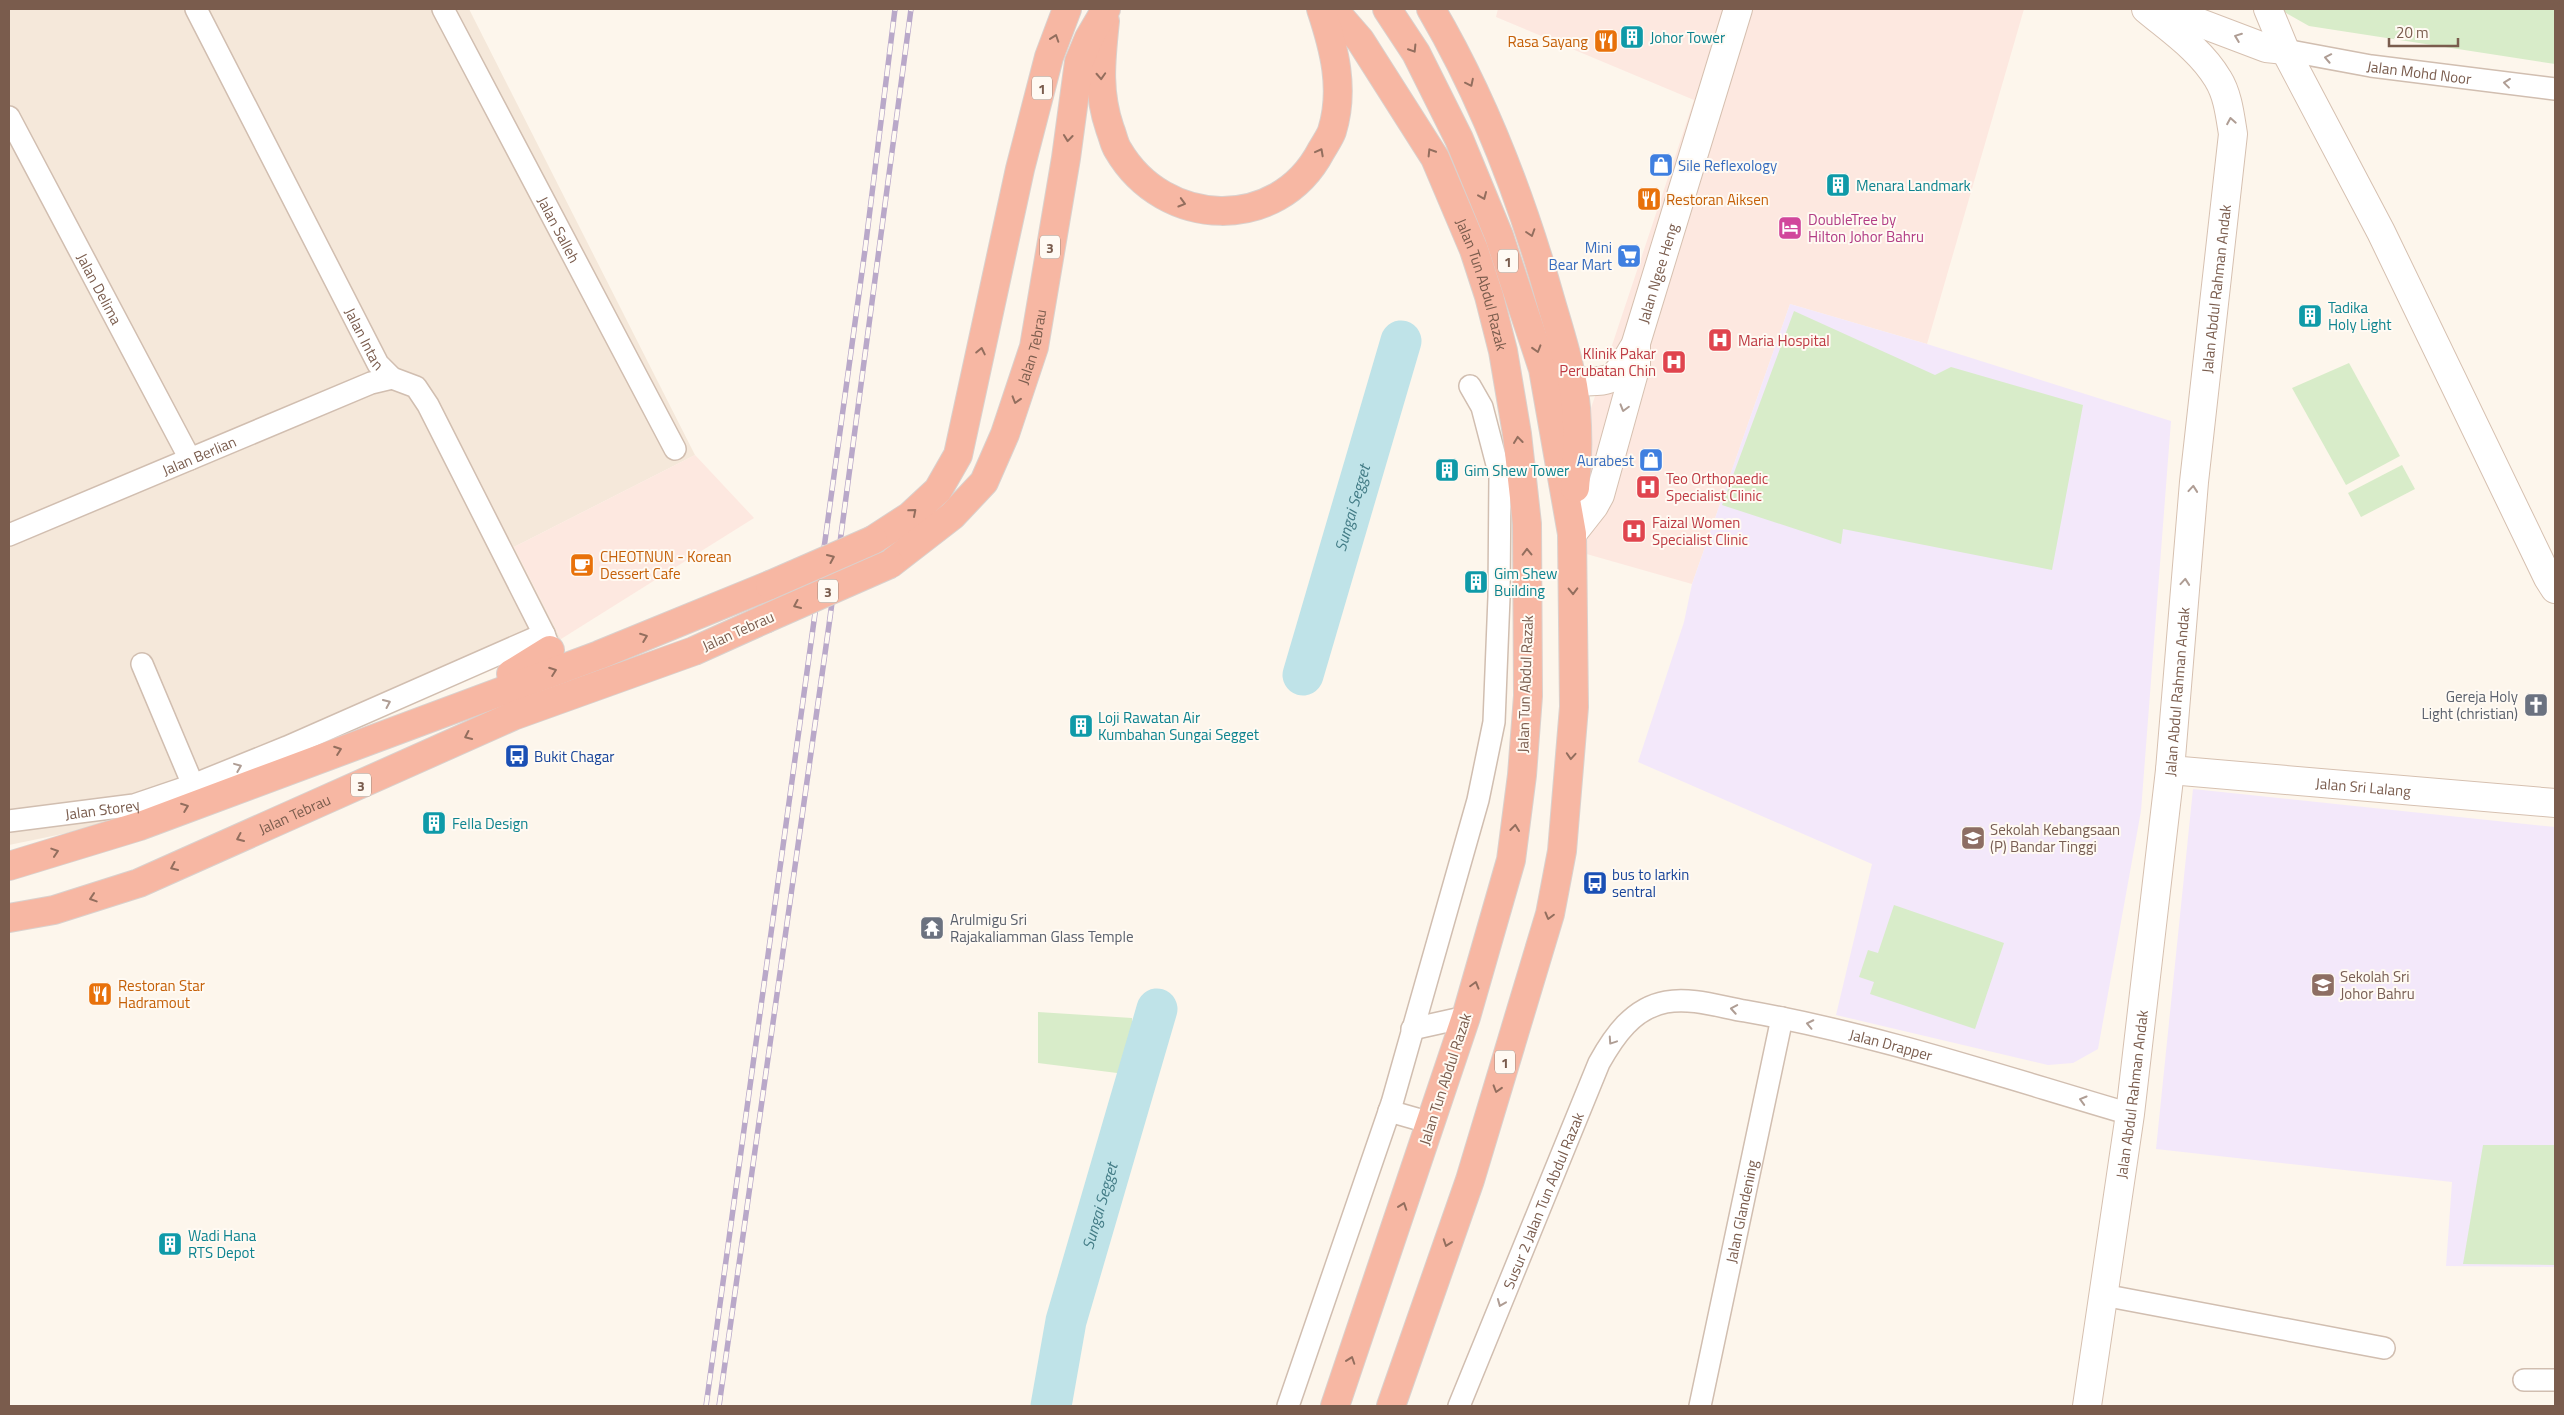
<svg xmlns="http://www.w3.org/2000/svg" width="2564" height="1415" font-family="'Titillium Web',sans-serif">
	<style>
		.residential { fill: #f5e8da }
		.commercial { fill: #fde8e0 }
		.education { fill: #f3e8fa }
		.green { fill: #d8ecc9 }
		.lines { fill: none; stroke-linecap: round; stroke-linejoin: round }
		.river { stroke: #bfe3e8; stroke-width: 41 }
		.street-casing { stroke: #d1beb0; stroke-width: 24 }
		.secondary-casing { stroke: #d6c0b0; stroke-width: 30 }
		.highway-casing { stroke: #dad1cd; stroke-width: 30 }
		.street { stroke: #fff; stroke-width: 21 }
		.secondary { stroke: #fff; stroke-width: 28 }
		.highway { stroke: #f7b7a3; stroke-width: 28 }
		.rail-casing { stroke: #b9a8c9; stroke-width: 5.5 }
		.rail { stroke: #fffaf3; stroke-width: 4; stroke-dasharray: 11; stroke-linecap: butt }
		.highway-bridge-casing { stroke: #dad1cd; stroke-width: 30; stroke-linecap: butt }
		.highway-bridge { stroke: #f7b7a3; stroke-width: 28 }
		.oneway { stroke: #af9d94 }
		.oneway2 { stroke: #936e5e }
		.labels { text-anchor: middle; dominant-baseline: central; stroke-width: 4; stroke-linejoin: round; paint-order: stroke }
		.shield { fill: #fffaf3; stroke: #a28b7f; stroke-width: 1 }
		.shield-label { font-size: 14px; font-weight: bold; fill: #7a5c4d }
		.culture-label { font-size: 15px; fill: #0d838f; stroke: #fffaf3; text-anchor: start }
		.food-label { font-size: 15px; fill: #c56008; stroke: #fffaf3; text-anchor: start }
		.street-label { font-size: 15px; fill: #7a5c4d; stroke: #fffaf3 }
		.shop-label { font-size: 15px; fill: #366cbe; stroke: #fffaf3; text-anchor: end }
		.hotel-label { font-size: 15px; fill: #b23c85; stroke: #fffaf3; text-anchor: start }
		.health-label { font-size: 15px; fill: #be3a42; stroke: #fffaf3; text-anchor: start }
		.worship-label { font-size: 15px; fill: #5b616d; stroke: #fffaf3; text-anchor: end }
		.transit-label { font-size: 15px; fill: #164399; stroke: #fffaf3; text-anchor: start }
		.education-label { font-size: 15px; fill: #785e54; stroke: #fffaf3; text-anchor: start }
		.water-label { font-size: 16px; font-style: italic; fill: #437c86; stroke: #fffaf3 }
	</style>
	<rect width="100%" height="100%" fill="#fdf6ec"/>
	<polygon class="residential" points="9,9 469,9 695,455 514,547 561,639 130,820 9,845"/>
	<g class="commercial">
		<polygon points="1498,9 2024,9 1927,344 1790,304 1692,584 1576,551 1584,429 1694,100 1496,17"/>
		<polygon points="695,455 754,518 561,639 514,547"/>
	</g>
	<g class="education">
		<polygon points="1790,304 1927,344 2171,421 2141,811 2098,1049 2073,1063 2048,1065 1836,1015 1872,864 1638,762 1684,622 1692,584"/>
		<polygon points="2193,789 2555,827 2555,1267 2446,1266 2452,1182 2156,1149"/>
	</g>
	<g class="green">
		<polygon points="2279,9 2555,9 2555,64 2309,26"/>
		<polygon points="1794,311 1935,375 1951,367 2083,405 2052,570 1843,529 1841,544 1722,505"/>
		<polygon points="2349,363 2400,456 2346,485 2292,388"/>
		<polygon points="2402,465 2415,489 2361,517 2348,493"/>
		<polygon points="1894,905 2004,943 1975,1029 1870,994 1874,982 1859,977 1868,950 1878,953"/>
		<polygon points="1038,1012 1132,1018 1133,1075 1038,1063"/>
		<polygon points="2483,1145 2555,1145 2555,1265 2463,1264"/>
	</g>
	<g class="lines">
		<g class="river">
			<path id="s1" d="M1303,675L1401,341"/>
			<path id="s2" d="M1051,1406L1066,1321L1157,1009"/>
		</g>
		<defs>
			<g id="street">
				<path id="s3" d="M196,9L378,364L392,378L416,387L428,405L544,634L550,650"/>
				<path id="s4" d="M443,9L675,449"/>
				<path id="s5" d="M2285,50L2371,66L2555,89"/>
				<path id="s6" d="M9,117L190,459"/>
				<path id="s7" d="M9,535L371,383L392,378"/>
				<polyline points="142,664 193,785"/>
				<path id="s8" d="M9,821L134,805L193,785L287,747L544,634"/>
				<polyline points="1412,1029 1466,1017"/>
				<polyline points="1389,1111 1431,1123"/>
				<polyline points="2103,1295 2384,1348"/>
				<polyline points="2524,1380 2555,1380"/>
				<polyline points="1288,1406 1392,1103 1478,800 1494,722 1499,597 1500,476 1482,407 1470,386"/>
				<path id="s9" d="M1459,1406L1599,1063C1614,1036 1633,1008 1666,1002C1691,997 1721,1007 1745,1011C1876,1034 2003,1077 2130,1114"/>
				<path id="s10" d="M1700,1406L1782,1018"/>
			</g>
			<g id="secondary">
				<polyline points="2163,9 2266,48 2285,50"/>
				<polyline points="2268,9 2285,50 2381,232 2548,578 2555,589"/>
				<path d="M1571,382C1612,380 1612,386 1633,349"/>
				<path id="s11" d="M1572,534L1594,506L1600,495L1636,365V343L1738,9"/>
				<path id="s12" d="M2170,770L2555,803"/>
				<path id="s13" d="M2087,1406L2130,1114L2170,770L2194,482L2233,134C2230,116 2228,95 2218,79C2201,50 2171,30 2146,9"/>
			</g>
			<g id="highway">
				<path id="s14" d="M1333,9L1360,40L1435,158L1474,250L1489,296L1503,351L1517,434L1527,524L1528,696L1522,775L1511,860L1466,1017L1335,1406"/>
				<polyline points="1387,9 1416,53 1459,139 1499,236 1543,369 1572,534 1574,707 1562,851 1550,914 1470,1180 1391,1406"/>
				<path d="M1431,9C1485,101 1522,199 1551,302C1561,336 1573,373 1576,408C1578,435 1578,461 1575,488"/>
				<path d="M1105,21C1101,60 1097,91 1110,129C1113,136 1114,144 1118,150C1164,229 1278,233 1321,151C1325,144 1330,137 1332,131C1345,89 1334,48 1321,9"/>
				<polyline points="873,540 910,516 938,490 958,455 1020,169 1049,57 1067,9"/>
				<path id="s15" d="M890,564L952,516L984,482L1005,434L1034,347L1066,158L1079,62L1089,38L1106,9"/>
				<polyline points="511,674 550,650"/>
				<polyline points="9,866 140,826 599,655 770,585"/>
				<path id="s16" d="M9,918L54,910L139,883L513,716L694,651L765,619"/>
			</g>
		</defs>
		<use href="#street" class="street-casing"/>
		<use href="#secondary" class="secondary-casing"/>
		<use href="#highway" class="highway-casing"/>
		<use href="#street" class="street"/>
		<use href="#secondary" class="secondary"/>
		<use href="#highway" class="highway"/>
		<defs>
			<g id="rail">
				<polyline points="706,1406 865,250 895,9"/>
				<polyline points="719,1406 829,625 911,9"/>
			</g>
		</defs>
		<use href="#rail" class="rail-casing"/>
		<use href="#rail" class="rail"/>
		<defs>
			<g id="highway-bridge">
				<polyline points="770,585 873,540"/>
				<polyline points="765,619 890,564"/>
			</g>
		</defs>
		<use href="#highway-bridge" class="highway-bridge-casing"/>
		<use href="#highway-bridge" class="highway-bridge"/>
	</g>
	<defs><path id="oneway-chevron" d="M-2-3.5L2.5 0L-2 3.5" fill="none" stroke-width="1.6" stroke-linecap="round" stroke-linejoin="round" transform="scale(1.25)"/></defs>
	<g class="oneway">
		<use href="#oneway-chevron" transform="translate(2238 37) rotate(-159)"/>
		<use href="#oneway-chevron" transform="translate(2328 58) rotate(-169)"/>
		<use href="#oneway-chevron" transform="translate(2507 83) rotate(-173)"/>
		<use href="#oneway-chevron" transform="translate(2231 121) rotate(-100)"/>
		<use href="#oneway-chevron" transform="translate(1624 408) rotate(106)"/>
		<use href="#oneway-chevron" transform="translate(2193 489) rotate(-85)"/>
		<use href="#oneway-chevron" transform="translate(2185 582) rotate(-85)"/>
		<use href="#oneway-chevron" transform="translate(387 703) rotate(-24)"/>
		<use href="#oneway-chevron" transform="translate(238 767) rotate(-22)"/>
		<use href="#oneway-chevron" transform="translate(1734 1009) rotate(-170)"/>
		<use href="#oneway-chevron" transform="translate(1810 1024) rotate(-168)"/>
		<use href="#oneway-chevron" transform="translate(1612 1041) rotate(124)"/>
		<use href="#oneway-chevron" transform="translate(2083 1100) rotate(-164)"/>
		<use href="#oneway-chevron" transform="translate(1501 1303) rotate(112)"/>
	</g>
	<g class="oneway2">
		<use href="#oneway-chevron" transform="translate(1055 38) rotate(-71)"/>
		<use href="#oneway-chevron" transform="translate(1413 49) rotate(58)"/>
		<use href="#oneway-chevron" transform="translate(1101 76) rotate(87)"/>
		<use href="#oneway-chevron" transform="translate(1470 83) rotate(64)"/>
		<use href="#oneway-chevron" transform="translate(1068 138) rotate(96)"/>
		<use href="#oneway-chevron" transform="translate(1320 152) rotate(-62)"/>
		<use href="#oneway-chevron" transform="translate(1431 152) rotate(-122)"/>
		<use href="#oneway-chevron" transform="translate(1483 196) rotate(67)"/>
		<use href="#oneway-chevron" transform="translate(1182 203) rotate(16)"/>
		<use href="#oneway-chevron" transform="translate(1531 233) rotate(72)"/>
		<use href="#oneway-chevron" transform="translate(1537 349) rotate(73)"/>
		<use href="#oneway-chevron" transform="translate(981 351) rotate(-78)"/>
		<use href="#oneway-chevron" transform="translate(1016 400) rotate(107)"/>
		<use href="#oneway-chevron" transform="translate(1518 440) rotate(-97)"/>
		<use href="#oneway-chevron" transform="translate(913 512) rotate(-41)"/>
		<use href="#oneway-chevron" transform="translate(1527 552) rotate(-91)"/>
		<use href="#oneway-chevron" transform="translate(831 558) rotate(-24)"/>
		<use href="#oneway-chevron" transform="translate(1573 591) rotate(89)"/>
		<use href="#oneway-chevron" transform="translate(797 605) rotate(156)"/>
		<use href="#oneway-chevron" transform="translate(644 637) rotate(-21)"/>
		<use href="#oneway-chevron" transform="translate(553 671) rotate(-20)"/>
		<use href="#oneway-chevron" transform="translate(468 736) rotate(155)"/>
		<use href="#oneway-chevron" transform="translate(338 750) rotate(-20)"/>
		<use href="#oneway-chevron" transform="translate(1571 756) rotate(94)"/>
		<use href="#oneway-chevron" transform="translate(185 807) rotate(-21)"/>
		<use href="#oneway-chevron" transform="translate(1515 828) rotate(-83)"/>
		<use href="#oneway-chevron" transform="translate(240 838) rotate(156)"/>
		<use href="#oneway-chevron" transform="translate(55 852) rotate(-18)"/>
		<use href="#oneway-chevron" transform="translate(174 867) rotate(156)"/>
		<use href="#oneway-chevron" transform="translate(93 898) rotate(162)"/>
		<use href="#oneway-chevron" transform="translate(1549 916) rotate(105)"/>
		<use href="#oneway-chevron" transform="translate(1475 985) rotate(-74)"/>
		<use href="#oneway-chevron" transform="translate(1497 1089) rotate(107)"/>
		<use href="#oneway-chevron" transform="translate(1403 1206) rotate(-71)"/>
		<use href="#oneway-chevron" transform="translate(1447 1243) rotate(109)"/>
		<use href="#oneway-chevron" transform="translate(1351 1360) rotate(-71)"/>
	</g>
	<defs>
		<symbol id="building-square" viewBox="-11 -11 22 22"><rect x="-9" y="-9" width="18" height="18" rx="4" fill="#0f9aa8" stroke="#fffaf3"/><path d="M-4-6H4V6H1V3H-1V6H-4ZM-2.5-4.3h1.7v1.8h-1.7ZM.8-4.3h1.7v1.8H.8ZM-2.5-1h1.7V.8h-1.7ZM.8-1h1.7V.8H.8Z" fill="#fff"/></symbol>
		<symbol id="restaurant-square" viewBox="-11 -11 22 22"><rect x="-9" y="-9" width="18" height="18" rx="4" fill="#e8710a" stroke="#fffaf3"/><path d="M-5-6h1v4h1v-4h1v4h1v-4h1v5L-1.5 .5V6h-2V.5L-5-1ZM5-6V6H3V1.5H1.5Q1.5-4 5-6Z" fill="#fff"/></symbol>
		<symbol id="shop-square" viewBox="-11 -11 22 22"><rect x="-9" y="-9" width="18" height="18" rx="4" fill="#3f7fe0" stroke="#fffaf3"/><path d="M-5-2.5h2.3a2.7 3.5 0 0 1 5.4 0H5L5.5 6h-11ZM-1.5-2.5h3a1.5 2.3 0 0 0-3 0Z" fill="#fff"/></symbol>
		<symbol id="hotel-square" viewBox="-11 -11 22 22"><rect x="-9" y="-9" width="18" height="18" rx="4" fill="#d1479c" stroke="#fffaf3"/><path d="M-6-4.5h1.5V1H6V5H4.5V3h-9V5H-6ZM-4 0a1.8 1.8 0 1 1 3.6 0ZM.5 0V-2.5h3Q6-2.5 6 0Z" fill="#fff"/></symbol>
		<symbol id="supermarket-square" viewBox="-11 -11 22 22"><rect x="-9" y="-9" width="18" height="18" rx="4" fill="#3f7fe0" stroke="#fffaf3"/><path d="M-6-5.5h2.5l.6 2H6L4.5 2H-2.5L-4.4-4H-6ZM-1.5 3.2a1.3 1.3 0 1 0 .1 0ZM3 3.2a1.3 1.3 0 1 0 .1 0Z" fill="#fff"/></symbol>
		<symbol id="hospital-square" viewBox="-11 -11 22 22"><rect x="-9" y="-9" width="18" height="18" rx="4" fill="#e0444e" stroke="#fffaf3"/><path d="M-5-5h3v3.5h4V-5h3V5h-3V1.5h-4V5h-3Z" fill="#fff"/></symbol>
		<symbol id="cafe-square" viewBox="-11 -11 22 22"><rect x="-9" y="-9" width="18" height="18" rx="4" fill="#e8710a" stroke="#fffaf3"/><path d="M-5.5-4.5H6V0H3Q3 3.5 0 3.5H-2.5Q-5.5 3.5-5.5 0ZM3-3.2v2h1.7v-2ZM-6 4.5H4V6H-6Z" fill="#fff"/></symbol>
		<symbol id="church-square" viewBox="-11 -11 22 22"><rect x="-9" y="-9" width="18" height="18" rx="4" fill="#6b7280" stroke="#fffaf3"/><path d="M-1.2-6h2.4v3.5h3.3v2.4h-3.3V6h-2.4V-.1h-3.3v-2.4h3.3Z" fill="#fff"/></symbol>
		<symbol id="bus-square" viewBox="-11 -11 22 22"><rect x="-9" y="-9" width="18" height="18" rx="4" fill="#1a4fb4" stroke="#fffaf3"/><path d="M-5-6H5V4H4V6H2V4H-2V6H-4V4H-5ZM-3.5-4V0h7V-4ZM-3.5 1.2v1.5H-2V1.2ZM2 1.2v1.5H3.5V1.2Z" fill="#fff"/></symbol>
		<symbol id="school-square" viewBox="-11 -11 22 22"><rect x="-9" y="-9" width="18" height="18" rx="4" fill="#8d6e63" stroke="#fffaf3"/><path d="M0-5L7-2L0 1L-7-2ZM-4 1L0 2.5L4 1V4Q0 6-4 4Z" fill="#fff"/></symbol>
		<symbol id="temple-square" viewBox="-11 -11 22 22"><rect x="-9" y="-9" width="18" height="18" rx="4" fill="#6b7280" stroke="#fffaf3"/><path d="M0-6L5-2H3V0L6.5 2.5H4V6H1.5V3h-3V6H-4V2.5H-6.5L-3 0V-2H-5Z" fill="#fff"/></symbol>
	</defs>
	<g fill-rule="evenodd">
		<use href="#building-square" x="1618" y="23" width="28" height="28"/>
		<use href="#restaurant-square" x="1592" y="27" width="28" height="28"/>
		<use href="#shop-square" x="1647" y="151" width="28" height="28"/>
		<use href="#building-square" x="1824" y="171" width="28" height="28"/>
		<use href="#restaurant-square" x="1635" y="185" width="28" height="28"/>
		<use href="#hotel-square" x="1776" y="214" width="28" height="28"/>
		<use href="#supermarket-square" x="1615" y="242" width="28" height="28"/>
		<use href="#building-square" x="2296" y="302" width="28" height="28"/>
		<use href="#hospital-square" x="1706" y="326" width="28" height="28"/>
		<use href="#hospital-square" x="1660" y="348" width="28" height="28"/>
		<use href="#shop-square" x="1637" y="446" width="28" height="28"/>
		<use href="#building-square" x="1433" y="456" width="28" height="28"/>
		<use href="#hospital-square" x="1634" y="473" width="28" height="28"/>
		<use href="#hospital-square" x="1620" y="517" width="28" height="28"/>
		<use href="#cafe-square" x="568" y="551" width="28" height="28"/>
		<use href="#building-square" x="1462" y="568" width="28" height="28"/>
		<use href="#church-square" x="2522" y="691" width="28" height="28"/>
		<use href="#building-square" x="1067" y="712" width="28" height="28"/>
		<use href="#bus-square" x="503" y="742" width="28" height="28"/>
		<use href="#building-square" x="420" y="809" width="28" height="28"/>
		<use href="#school-square" x="1959" y="824" width="28" height="28"/>
		<use href="#bus-square" x="1581" y="869" width="28" height="28"/>
		<use href="#temple-square" x="918" y="914" width="28" height="28"/>
		<use href="#school-square" x="2309" y="971" width="28" height="28"/>
		<use href="#restaurant-square" x="86" y="980" width="28" height="28"/>
		<use href="#building-square" x="156" y="1230" width="28" height="28"/>
	</g>
	<g class="labels">
		<g class="shield">
			<rect x="1032" y="76.5" width="20" height="23" rx="4"/>
			<rect x="1040" y="235.5" width="20" height="23" rx="4"/>
			<rect x="1498" y="249.5" width="20" height="23" rx="4"/>
			<rect x="818" y="579.5" width="20" height="23" rx="4"/>
			<rect x="351" y="773.5" width="20" height="23" rx="4"/>
			<rect x="1495" y="1050.5" width="20" height="23" rx="4"/>
		</g>
		<g class="shield-label">
			<text x="1042" y="88">1</text>
			<text x="1050" y="247">3</text>
			<text x="1508" y="261">1</text>
			<text x="828" y="591">3</text>
			<text x="361" y="785">3</text>
			<text x="1505" y="1062">1</text>
		</g>
		<g class="culture-label">
			<text x="1650" y="37">Johor Tower</text>
			<text x="1856" y="185">Menara Landmark</text>
			<text x="2328" y="307">Tadika<tspan x="2328" dy="17">Holy Light</tspan></text>
			<text x="1464" y="470">Gim Shew Tower</text>
			<text x="1494" y="573">Gim Shew<tspan x="1494" dy="17">Building</tspan></text>
			<text x="1098" y="717">Loji Rawatan Air<tspan x="1098" dy="17">Kumbahan Sungai Segget</tspan></text>
			<text x="452" y="823">Fella Design</text>
			<text x="188" y="1235">Wadi Hana<tspan x="188" dy="17">RTS Depot</tspan></text>
		</g>
		<g class="food-label">
			<text x="1588" y="41" text-anchor="end">Rasa Sayang</text>
			<text x="1666" y="199">Restoran Aiksen</text>
			<text x="600" y="556">CHEOTNUN - Korean<tspan x="600" dy="17">Dessert Cafe</tspan></text>
			<text x="118" y="985">Restoran Star<tspan x="118" dy="17">Hadramout</tspan></text>
		</g>
		<g class="street-label">
			<text stroke="none"><textPath href="#s5" startOffset="136">Jalan Mohd Noor</textPath></text>
			<text stroke="none"><textPath href="#s4" startOffset="249">Jalan Salleh</textPath></text>
			<text stroke="none"><textPath href="#s11" startOffset="278">Jalan Ngee Heng</textPath></text>
			<text stroke="none"><textPath href="#s14" startOffset="316">Jalan Tun Abdul Razak</textPath></text>
			<text stroke="none"><textPath href="#s6" startOffset="194">Jalan Delima</textPath></text>
			<text stroke="none"><textPath href="#s13" startOffset="1125">Jalan Abdul Rahman Andak</textPath></text>
			<text stroke="none"><textPath href="#s3" startOffset="370">Jalan Intan</textPath></text>
			<text stroke="none"><textPath href="#s15" startOffset="269">Jalan Tebrau</textPath></text>
			<text stroke="none"><textPath href="#s7" startOffset="206">Jalan Berlian</textPath></text>
			<text transform="translate(738 631) rotate(-24)">Jalan Tebrau</text>
			<text transform="translate(1525 684) rotate(-88)">Jalan Tun Abdul Razak</text>
			<text stroke="none"><textPath href="#s13" startOffset="720">Jalan Abdul Rahman Andak</textPath></text>
			<text stroke="none"><textPath href="#s12" startOffset="194">Jalan Sri Lalang</textPath></text>
			<text stroke="none"><textPath href="#s8" startOffset="94">Jalan Storey</textPath></text>
			<text stroke="none"><textPath href="#s16" startOffset="305">Jalan Tebrau</textPath></text>
			<text stroke="none"><textPath href="#s9" startOffset="694">Jalan Drapper</textPath></text>
			<text transform="translate(1445 1079) rotate(-72)">Jalan Tun Abdul Razak</text>
			<text stroke="none"><textPath href="#s13" startOffset="315">Jalan Abdul Rahman Andak</textPath></text>
			<text stroke="none"><textPath href="#s9" startOffset="222">Susur 2 Jalan Tun Abdul Razak</textPath></text>
			<text stroke="none"><textPath href="#s10" startOffset="199">Jalan Glandening</textPath></text>
		</g>
		<g class="shop-label">
			<text x="1678" y="165" text-anchor="start">Sile Reflexology</text>
			<text x="1612" y="247">Mini<tspan x="1612" dy="17">Bear Mart</tspan></text>
			<text x="1634" y="460">Aurabest</text>
		</g>
		<g class="hotel-label">
			<text x="1808" y="219">DoubleTree by<tspan x="1808" dy="17">Hilton Johor Bahru</tspan></text>
		</g>
		<g class="health-label">
			<text x="1738" y="340">Maria Hospital</text>
			<text x="1656" y="353" text-anchor="end">Klinik Pakar<tspan x="1656" dy="17">Perubatan Chin</tspan></text>
			<text x="1666" y="478">Teo Orthopaedic<tspan x="1666" dy="17">Specialist Clinic</tspan></text>
			<text x="1652" y="522">Faizal Women<tspan x="1652" dy="17">Specialist Clinic</tspan></text>
		</g>
		<g class="worship-label">
			<text x="2518" y="696">Gereja Holy<tspan x="2518" dy="17">Light (christian)</tspan></text>
			<text x="950" y="919" text-anchor="start">Arulmigu Sri<tspan x="950" dy="17">Rajakaliamman Glass Temple</tspan></text>
		</g>
		<g class="transit-label">
			<text x="534" y="756">Bukit Chagar</text>
			<text x="1612" y="874">bus to larkin<tspan x="1612" dy="17">sentral</tspan></text>
		</g>
		<g class="education-label">
			<text x="1990" y="829">Sekolah Kebangsaan<tspan x="1990" dy="17">(P) Bandar Tinggi</tspan></text>
			<text x="2340" y="976">Sekolah Sri<tspan x="2340" dy="17">Johor Bahru</tspan></text>
		</g>
		<g class="water-label">
			<text stroke="none"><textPath href="#s1" startOffset="174">Sungai Segget</textPath></text>
			<text stroke="none"><textPath href="#s2" startOffset="206">Sungai Segget</textPath></text>
		</g>
	</g>
	<rect width="2564" height="1415" fill="none" stroke="#7a5c4d" stroke-width="20"/>
	<path d="M2389 38v8h69v-8" fill="none" stroke="#7a5c4d" stroke-width="2.5"/>
	<text x="2396" y="38" font-size="15" fill="#7a5c4d" stroke="#fffaf3" stroke-width="4" paint-order="stroke">20 m</text>
</svg>
